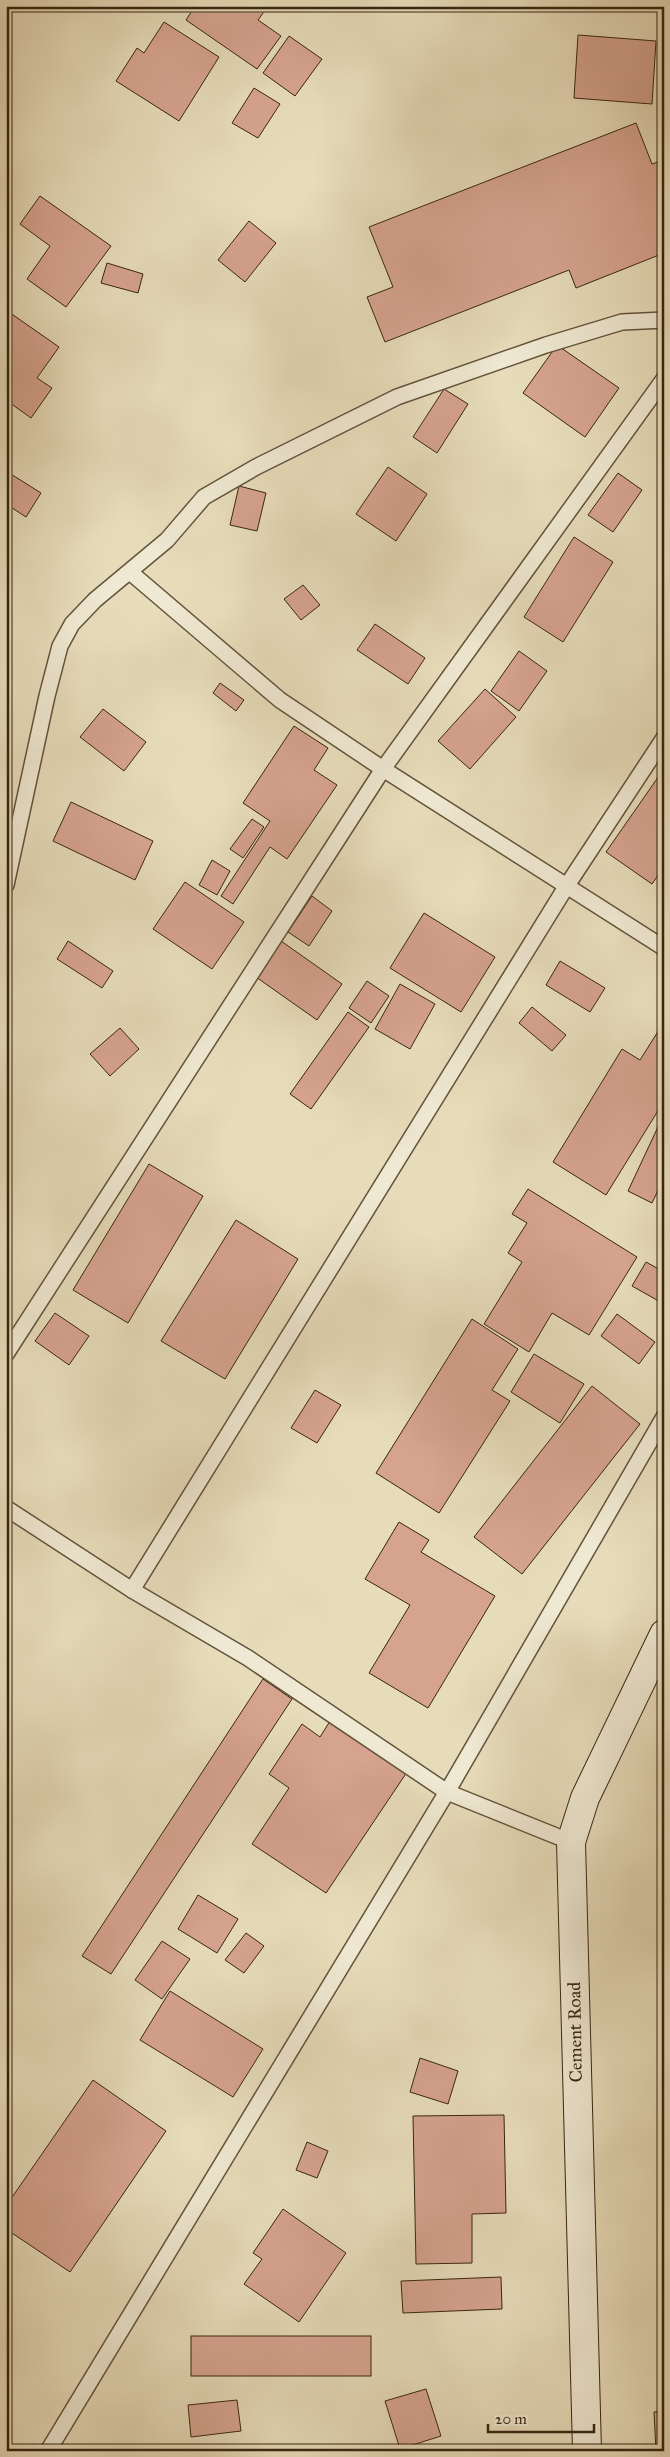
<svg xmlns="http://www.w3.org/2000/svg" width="670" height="2457" font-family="'IM FELL Great Primer',serif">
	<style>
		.building { fill: #d6a38f; stroke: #372511 }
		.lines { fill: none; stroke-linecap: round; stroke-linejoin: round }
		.service-casing { stroke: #63533b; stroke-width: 18 }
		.secondary-casing { stroke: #372511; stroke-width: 30 }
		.service { stroke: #efe8d2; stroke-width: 15 }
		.secondary { stroke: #efe8d2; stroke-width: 28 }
		.labels { text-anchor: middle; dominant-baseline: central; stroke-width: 4; stroke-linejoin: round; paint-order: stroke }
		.street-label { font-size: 18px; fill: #372511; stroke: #efe8d2 }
	</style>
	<rect width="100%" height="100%" fill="#e7dcba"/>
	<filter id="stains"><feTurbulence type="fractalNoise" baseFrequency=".004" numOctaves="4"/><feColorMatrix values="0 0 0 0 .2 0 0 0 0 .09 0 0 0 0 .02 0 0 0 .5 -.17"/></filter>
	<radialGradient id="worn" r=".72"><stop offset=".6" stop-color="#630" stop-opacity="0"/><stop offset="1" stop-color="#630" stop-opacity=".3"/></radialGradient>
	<g class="building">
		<polygon points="195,6 268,6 258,20 281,36 257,69 186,20"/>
		<polygon points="164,22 219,57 179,121 116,81 137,48 144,53"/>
		<polygon points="578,35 656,41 652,104 574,98"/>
		<polygon points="289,36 322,59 295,96 263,73"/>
		<polygon points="254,88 280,104 258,138 232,123"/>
		<polygon points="636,123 652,164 664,160 664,253 576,288 569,270 385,342 367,297 393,287 369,227"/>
		<polygon points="40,196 111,246 66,307 27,279 50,246 20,224"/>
		<polygon points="249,221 276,243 245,282 218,260"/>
		<polygon points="107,263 143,274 138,293 101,283"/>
		<polygon points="6,310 59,347 37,378 52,388 31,418 6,400"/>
		<polygon points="557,345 619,388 585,437 523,393"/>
		<polygon points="444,389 468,404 437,453 413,437"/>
		<polygon points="388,467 427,494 396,541 356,514"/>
		<polygon points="6,471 41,493 26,517 6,504"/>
		<polygon points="618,473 642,490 613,532 588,515"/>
		<polygon points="239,486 266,493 257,531 230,525"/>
		<polygon points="574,537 613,562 563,642 524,617"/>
		<polygon points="303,585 320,605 301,620 284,599"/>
		<polygon points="375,624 425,658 408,684 357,650"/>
		<polygon points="519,651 547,671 519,711 491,691"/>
		<polygon points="220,683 244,700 236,711 213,693"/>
		<polygon points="485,689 516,717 470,769 438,741"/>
		<polygon points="103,709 146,742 124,771 80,737"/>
		<polygon points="294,726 328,748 314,770 337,785 287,859 270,847 233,904 221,896 270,821 243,803"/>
		<polygon points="661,773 664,775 664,867 652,884 606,852"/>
		<polygon points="71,802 153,841 135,880 53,841"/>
		<polygon points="252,819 264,827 243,858 230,849"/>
		<polygon points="212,860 230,871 217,895 199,885"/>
		<polygon points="185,882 244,922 212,969 153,929"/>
		<polygon points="312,896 332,911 309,946 288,932"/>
		<polygon points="424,913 495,957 461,1012 390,968"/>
		<polygon points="68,941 113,971 102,988 57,959"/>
		<polygon points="281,941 342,984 317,1020 256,977"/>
		<polygon points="560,961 605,988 590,1012 546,985"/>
		<polygon points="367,981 389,996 371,1023 349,1008"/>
		<polygon points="400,984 435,1004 410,1049 375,1029"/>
		<polygon points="532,1007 566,1035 552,1051 519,1023"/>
		<polygon points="348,1012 369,1027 311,1109 290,1094"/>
		<polygon points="664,1022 664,1101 606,1195 553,1162 622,1049 640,1060"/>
		<polygon points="120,1028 139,1049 110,1076 90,1054"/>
		<polygon points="664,1114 664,1178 652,1203 628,1191"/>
		<polygon points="149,1164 203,1196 128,1323 73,1290"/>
		<polygon points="528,1189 637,1257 589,1335 552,1313 529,1352 484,1324 522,1262 508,1253 527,1223 512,1214"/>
		<polygon points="236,1220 298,1259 225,1379 161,1341"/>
		<polygon points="646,1262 664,1272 664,1304 632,1286"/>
		<polygon points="55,1313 89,1336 69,1365 35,1341"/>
		<polygon points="617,1314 655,1342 639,1364 601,1336"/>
		<polygon points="472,1319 518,1349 492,1390 510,1401 439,1513 376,1473"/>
		<polygon points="534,1354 584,1384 560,1423 511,1392"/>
		<polygon points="592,1386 640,1424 522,1574 474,1537"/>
		<polygon points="315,1390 341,1405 317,1443 291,1428"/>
		<polygon points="399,1522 429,1540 421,1552 495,1596 428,1708 369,1673 410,1605 365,1579"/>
		<polygon points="263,1679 292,1699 111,1974 82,1956"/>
		<polygon points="330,1721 407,1772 326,1893 252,1844 289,1788 269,1774 302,1724 320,1737"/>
		<polygon points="198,1895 238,1919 217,1953 178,1929"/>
		<polygon points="246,1933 264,1946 244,1973 225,1960"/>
		<polygon points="162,1941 190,1959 162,1999 135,1980"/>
		<polygon points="170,1991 263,2049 233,2097 140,2040"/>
		<polygon points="420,2058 458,2071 448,2104 410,2092"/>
		<polygon points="93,2080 166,2131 70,2272 6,2229 6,2206"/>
		<polygon points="504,2115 506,2213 472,2214 472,2263 416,2264 413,2116"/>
		<polygon points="307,2142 328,2151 317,2178 296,2170"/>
		<polygon points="283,2209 346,2253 299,2322 244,2284 262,2259 253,2253"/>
		<polygon points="501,2277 502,2309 403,2313 401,2281"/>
		<rect x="191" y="2336" width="180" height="40"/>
		<polygon points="426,2389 441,2436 400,2449 385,2401"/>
		<polygon points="237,2400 241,2431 191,2437 188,2405"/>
		<polygon points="664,2411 664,2451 656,2451 654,2412"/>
	</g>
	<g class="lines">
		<defs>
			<g id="service">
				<polyline points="130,572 280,700 383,769 664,948"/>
				<polyline points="6,885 47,696 60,646 72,624 95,600 167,540 204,497 256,467 397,397 546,345 622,322 664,320"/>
				<polyline points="6,1354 383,769 664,379"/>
				<polyline points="6,1508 132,1590 248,1658 447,1792 48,2451"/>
				<polyline points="132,1590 566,887 664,738"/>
				<polyline points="571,1842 447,1792 664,1417"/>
			</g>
			<polyline id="secondary" points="587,2451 571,1842 585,1798 664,1634"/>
		</defs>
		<use href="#service" class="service-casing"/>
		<use href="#secondary" class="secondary-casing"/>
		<use href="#service" class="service"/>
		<use href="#secondary" class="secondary"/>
	</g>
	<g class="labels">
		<g class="street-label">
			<text transform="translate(575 2032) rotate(-91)">Cement Road</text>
		</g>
	</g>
	<rect width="670" height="2457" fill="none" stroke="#e7dcba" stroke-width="25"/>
	<rect x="8" y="8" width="655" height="2442" fill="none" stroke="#372511" stroke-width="2.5"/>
	<rect x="12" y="12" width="645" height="2432" fill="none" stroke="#372511"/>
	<path d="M488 2424v8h106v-8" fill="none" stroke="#372511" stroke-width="2.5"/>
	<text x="495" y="2424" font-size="15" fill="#372511" stroke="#efe8d2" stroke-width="4" paint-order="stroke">20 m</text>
	<rect width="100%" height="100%" filter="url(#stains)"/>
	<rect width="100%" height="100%" fill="url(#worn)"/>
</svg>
